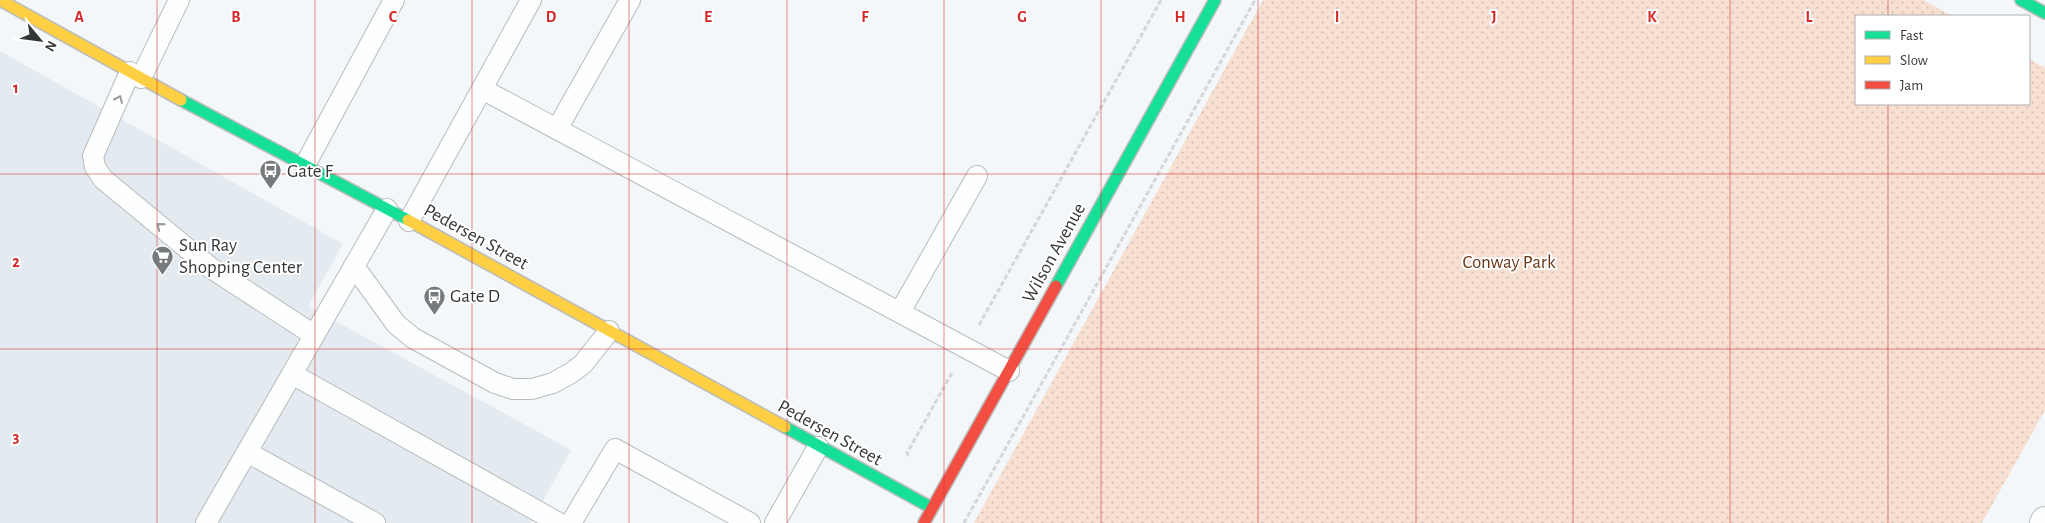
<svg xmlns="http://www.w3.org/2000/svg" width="2045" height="523" font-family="'Alegreya Sans',sans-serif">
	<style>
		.built { fill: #e3ebf0 }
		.park { fill: url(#park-dots) }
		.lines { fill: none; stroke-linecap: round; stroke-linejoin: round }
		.lane-casing { stroke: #b9bbbc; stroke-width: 22 }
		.street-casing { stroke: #b9bbbc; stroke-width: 30 }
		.fast-casing { stroke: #b9bbbc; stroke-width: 14 }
		.slow-casing { stroke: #b9bbbc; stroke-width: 14 }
		.jam-casing { stroke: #b9bbbc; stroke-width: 14 }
		.path { stroke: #d4d6d7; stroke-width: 3; stroke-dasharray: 5 2.5; stroke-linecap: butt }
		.lane { stroke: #fdfefe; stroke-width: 20 }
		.street { stroke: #fdfefe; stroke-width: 28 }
		.fast { stroke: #16e098; stroke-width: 11 }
		.slow { stroke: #ffcf43; stroke-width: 11 }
		.jam { stroke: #f24e42; stroke-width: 11 }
		.oneway { stroke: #989a9b }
		.grid { fill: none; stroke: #d62828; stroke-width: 1; stroke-opacity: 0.55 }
		.labels { text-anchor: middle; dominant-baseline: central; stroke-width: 4; stroke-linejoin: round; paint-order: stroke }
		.poi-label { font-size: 19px; fill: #343738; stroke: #fff; text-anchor: start }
		.street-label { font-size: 19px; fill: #343738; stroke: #fff }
		.park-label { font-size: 19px; fill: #6c3716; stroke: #fff }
		.grid-label { font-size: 16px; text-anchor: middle; font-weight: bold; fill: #d62828; stroke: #fff; stroke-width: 4; stroke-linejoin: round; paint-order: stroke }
	</style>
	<defs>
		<pattern id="park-dots" width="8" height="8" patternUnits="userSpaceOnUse" patternTransform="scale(1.25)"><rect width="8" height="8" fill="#f7dfd2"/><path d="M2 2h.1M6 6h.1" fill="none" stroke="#d4c0b5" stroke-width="1.8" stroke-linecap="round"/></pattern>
	</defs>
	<rect width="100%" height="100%" fill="#f4f7f9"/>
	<polygon class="built" points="0,51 343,244 308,306 571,450 531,523 0,523"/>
	<polygon class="park" points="1263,0 1923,0 1952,16 1856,16 1856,104 2029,104 2029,59 2045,68 2045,410 1982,523 974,523"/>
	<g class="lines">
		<defs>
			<g id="lane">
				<polyline points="130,72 93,156 95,167 103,179 211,268 314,335"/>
				<polyline points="141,78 179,0"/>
				<polyline points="482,89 1009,371"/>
				<polyline points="557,129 630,0"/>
				<polyline points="305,165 394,0"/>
				<polyline points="409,221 531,0"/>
				<polyline points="354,266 396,324 413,338 495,383 513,389 532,389 553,383 571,373 583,364 609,331"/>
				<polyline points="900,312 977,176"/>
				<polyline points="292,374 559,523"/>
				<polyline points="247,452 375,523"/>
				<polyline points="206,523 387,209"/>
				<polyline points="571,523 615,449 750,523"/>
				<polyline points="775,523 818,447"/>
			</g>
			<polyline id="street" points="2044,523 2045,521"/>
			<g id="fast">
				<polyline points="2021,0 2045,13"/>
				<polyline points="181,100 408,220"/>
				<polyline points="1056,286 1215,0"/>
				<polyline points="785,427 932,508"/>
			</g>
			<g id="slow">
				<polyline points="0,0 181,100"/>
				<polyline points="408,220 785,427"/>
			</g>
			<polyline id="jam" points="924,523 1056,286"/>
		</defs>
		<use href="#lane" class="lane-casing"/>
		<use href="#street" class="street-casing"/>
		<use href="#fast" class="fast-casing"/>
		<use href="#slow" class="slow-casing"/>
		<use href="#jam" class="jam-casing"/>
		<g class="path">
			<polyline points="979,325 1161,0"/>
			<polyline points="908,456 907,453 953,371"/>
			<polyline points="964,523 1255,0"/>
		</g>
		<use href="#lane" class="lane"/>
		<use href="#street" class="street"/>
		<use href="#fast" class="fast"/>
		<use href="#slow" class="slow"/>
		<use href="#jam" class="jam"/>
	</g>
	<defs><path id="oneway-chevron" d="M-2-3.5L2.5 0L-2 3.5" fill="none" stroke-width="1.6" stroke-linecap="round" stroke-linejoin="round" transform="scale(1.25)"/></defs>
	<g class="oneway">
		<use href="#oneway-chevron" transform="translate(119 99) rotate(-66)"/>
		<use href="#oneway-chevron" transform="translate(160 226) rotate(-141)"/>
	</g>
	<path class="grid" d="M157,0V523M315,0V523M472,0V523M629,0V523M787,0V523M944,0V523M1101,0V523M1258,0V523M1416,0V523M1573,0V523M1730,0V523M1888,0V16M1888,104V523M0,174H2045M0,349H2045"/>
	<defs>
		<symbol id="bus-pin" viewBox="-11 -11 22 30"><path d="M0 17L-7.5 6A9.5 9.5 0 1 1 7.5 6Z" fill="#777a7c" stroke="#fff"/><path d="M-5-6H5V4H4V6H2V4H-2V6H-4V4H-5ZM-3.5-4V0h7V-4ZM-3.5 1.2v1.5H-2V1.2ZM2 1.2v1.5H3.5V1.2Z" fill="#fff"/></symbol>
		<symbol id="supermarket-pin" viewBox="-11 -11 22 30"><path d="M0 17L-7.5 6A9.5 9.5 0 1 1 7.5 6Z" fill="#777a7c" stroke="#fff"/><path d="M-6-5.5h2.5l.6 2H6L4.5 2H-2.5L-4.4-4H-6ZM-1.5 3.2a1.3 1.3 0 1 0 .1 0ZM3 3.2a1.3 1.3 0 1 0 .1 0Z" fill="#fff"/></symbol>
	</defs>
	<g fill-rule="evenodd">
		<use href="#bus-pin" x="258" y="158" width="25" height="34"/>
		<use href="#supermarket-pin" x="150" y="244" width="25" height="34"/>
		<use href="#bus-pin" x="422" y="284" width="25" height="34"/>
	</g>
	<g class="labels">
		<g class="poi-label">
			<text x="287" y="171">Gate F</text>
			<text x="179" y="245">Sun Ray<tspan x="179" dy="22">Shopping Center</tspan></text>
			<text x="450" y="296">Gate D</text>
		</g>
		<g class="street-label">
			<text transform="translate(476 237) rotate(29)">Pedersen Street</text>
			<text transform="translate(1054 253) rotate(-61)">Wilson Avenue</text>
			<text transform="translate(830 433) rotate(29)">Pedersen Street</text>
		</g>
		<g class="park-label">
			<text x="1509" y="262">Conway Park</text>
		</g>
	</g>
	<g class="grid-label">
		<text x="79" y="22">A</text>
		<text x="236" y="22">B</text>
		<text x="393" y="22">C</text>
		<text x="551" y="22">D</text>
		<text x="708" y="22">E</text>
		<text x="865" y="22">F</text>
		<text x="1022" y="22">G</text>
		<text x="1180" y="22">H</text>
		<text x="1337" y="22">I</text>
		<text x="1494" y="22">J</text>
		<text x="1652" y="22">K</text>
		<text x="1809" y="22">L</text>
		<text x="16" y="93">1</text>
		<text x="16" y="267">2</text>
		<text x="16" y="442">3</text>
	</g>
	<rect x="1855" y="15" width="175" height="90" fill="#ffffff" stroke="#aeafaf"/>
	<rect x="1865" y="31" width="25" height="8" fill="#16e098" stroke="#aeafaf"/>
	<text x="1900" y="40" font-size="15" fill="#343738">Fast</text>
	<rect x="1865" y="56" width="25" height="8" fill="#ffcf43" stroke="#aeafaf"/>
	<text x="1900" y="65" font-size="15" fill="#343738">Slow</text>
	<rect x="1865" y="81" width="25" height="8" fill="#f24e42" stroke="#aeafaf"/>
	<text x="1900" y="90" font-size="15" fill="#343738">Jam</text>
	<g transform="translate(40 40) rotate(119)" stroke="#ffffff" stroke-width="4" paint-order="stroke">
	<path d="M0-4L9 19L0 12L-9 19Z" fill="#343738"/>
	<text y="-8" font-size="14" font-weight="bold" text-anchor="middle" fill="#343738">N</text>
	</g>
</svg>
